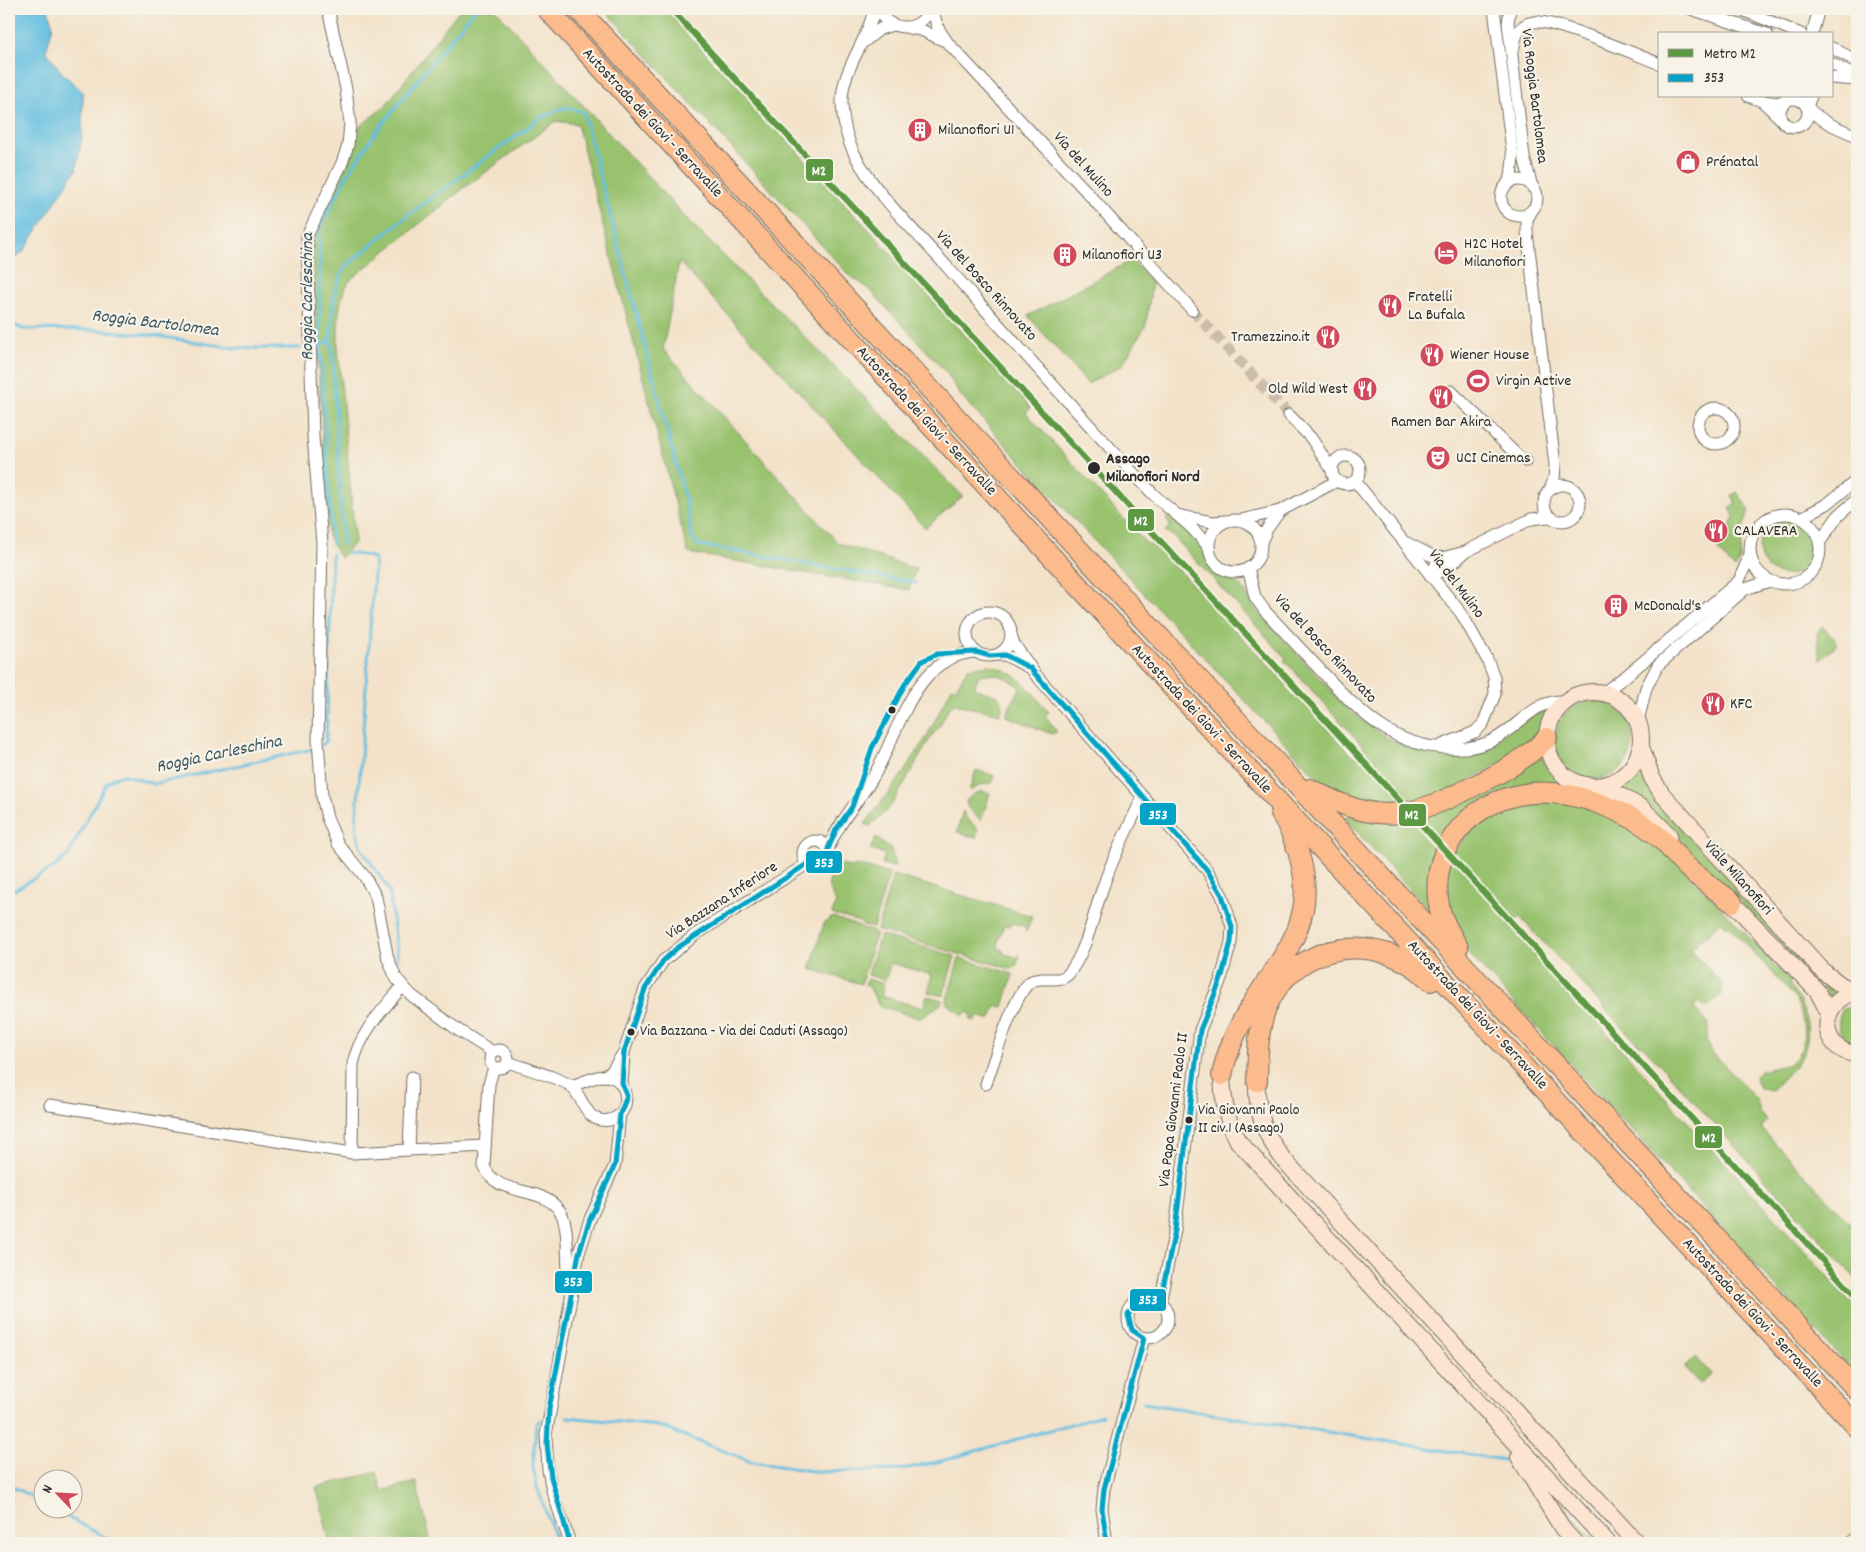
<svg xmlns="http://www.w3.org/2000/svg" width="1866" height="1552" font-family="Dekko,sans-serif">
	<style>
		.green { fill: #98c26e; stroke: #62764c }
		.water { fill: #63bfe1; stroke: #477586 }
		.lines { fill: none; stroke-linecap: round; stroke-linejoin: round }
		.stream { stroke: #63bfe1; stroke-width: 3 }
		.street-tunnel { stroke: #cbbda9; stroke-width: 11; stroke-dasharray: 11 5.5; stroke-linecap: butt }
		.street-casing { stroke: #716b62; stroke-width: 13 }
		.secondary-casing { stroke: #716b62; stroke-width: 18 }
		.highway-casing { stroke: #716b62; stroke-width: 22 }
		.street { stroke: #fff; stroke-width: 11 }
		.secondary { stroke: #fde4d1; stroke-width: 16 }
		.highway { stroke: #fbbb8c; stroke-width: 20 }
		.bus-1-casing { stroke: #f7f3e8; stroke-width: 9 }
		.bus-1 { stroke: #02a3c6; stroke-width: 5 }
		.metro-1-casing { stroke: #f7f3e8; stroke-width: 10 }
		.metro-1 { stroke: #5d9842; stroke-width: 6 }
		.stop-dot { fill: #2b2b2b; stroke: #f7f3e8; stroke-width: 2 }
		.labels { text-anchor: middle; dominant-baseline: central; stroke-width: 4.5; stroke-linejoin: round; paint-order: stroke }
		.bus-label { font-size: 15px; fill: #2b2b2b; stroke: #f7f3e8; text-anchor: start }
		.street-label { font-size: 16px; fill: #2b2b2b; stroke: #f7f3e8 }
		.poi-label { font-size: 16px; fill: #2b2b2b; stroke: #f7f3e8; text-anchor: start }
		.stop-label { font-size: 16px; font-weight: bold; fill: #2b2b2b; stroke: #f7f3e8; text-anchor: start }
		.water-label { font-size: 18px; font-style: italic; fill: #3c5762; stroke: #f7f3e8 }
		.line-badge { stroke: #f7f3e8; stroke-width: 2 }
		.badge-label { font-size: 14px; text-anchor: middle; font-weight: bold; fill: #fff }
	</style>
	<rect width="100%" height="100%" fill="#f7f3e8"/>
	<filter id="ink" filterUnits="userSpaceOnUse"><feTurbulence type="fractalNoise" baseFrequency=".02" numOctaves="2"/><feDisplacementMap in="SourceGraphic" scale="10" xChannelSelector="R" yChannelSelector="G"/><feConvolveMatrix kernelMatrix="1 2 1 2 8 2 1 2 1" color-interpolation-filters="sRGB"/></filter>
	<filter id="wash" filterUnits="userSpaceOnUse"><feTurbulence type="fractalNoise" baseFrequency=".0096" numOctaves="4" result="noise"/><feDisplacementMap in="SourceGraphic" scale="20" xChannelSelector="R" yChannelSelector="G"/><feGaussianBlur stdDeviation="1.12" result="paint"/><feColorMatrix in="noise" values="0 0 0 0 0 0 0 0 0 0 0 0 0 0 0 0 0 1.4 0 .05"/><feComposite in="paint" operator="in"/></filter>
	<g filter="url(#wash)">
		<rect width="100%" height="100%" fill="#f3e2c9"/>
		<g class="green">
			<path d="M460,9H495L687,219L963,496L925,528L679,262L663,349L838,543L916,569L909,590L688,553L577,124L556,121L464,188L351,279C337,298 338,324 338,347L355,542L340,558L328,536L312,251L319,218L347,164L358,128L385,106Z"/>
			<path d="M604,9H683L674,17L1026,401L1030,408L1026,413L1143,540L1149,545L1151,543L1165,555L1354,757L1364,747L1284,660L1286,658L1173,536L1165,531L1170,526L1166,518L1168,516L1190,531L1202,547L1210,566L1242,587L1256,610L1351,712L1388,738L1406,747L1427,752H1469L1555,704C1546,718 1543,733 1531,745L1437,799L1379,809L1329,790L1056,500L961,396L946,372L869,289L849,275Z"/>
			<polygon points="1132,260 1152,283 1146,325 1122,365 1088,384 1028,316"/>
			<polygon points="1737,492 1748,508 1748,514 1742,531 1740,559 1735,569 1718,551 1722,546 1734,516 1730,508 1736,504 1732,495"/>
			<circle cx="1786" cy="548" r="27"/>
			<polygon points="1822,626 1838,643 1820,661 1817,634"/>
			<path d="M988,665C1018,670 1029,690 1049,712L1045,715L1057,732L1052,734L1006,716C1009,705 1016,698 1020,688C1008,676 996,673 979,675L974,688L998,696L1003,704L1000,714L954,704L949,707L940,725L930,739L891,806L870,826L865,824L904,772L926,738L952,687L955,689L968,668Z"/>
			<circle cx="1594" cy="740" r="39"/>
			<path d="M1540,751C1549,785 1575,788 1605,794L1561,789L1466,814L1432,913L1345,819L1346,816L1388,819Z"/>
			<polygon points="1641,766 1654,795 1826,984 1838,993 1831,998 1823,987 1658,817 1616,788 1631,779"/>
			<polygon points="976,770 995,776 992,783 984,784 969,791"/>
			<polygon points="982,791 990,793 981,821 968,808 966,801 974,794"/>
			<path d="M1551,799L1603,810L1662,845L1791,982L1789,984C1803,1003 1814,1030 1803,1054C1796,1067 1782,1079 1772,1090L1760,1089L1756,1082L1755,1076L1760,1071L1790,1064C1793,1060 1798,1056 1800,1051C1808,1035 1802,1009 1793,995L1728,925L1726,927L1721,922L1691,949L1722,984V994L1706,1008L1699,1002L1693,1007L1709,1024L1706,1040L1710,1050L1757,1100L1760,1112L1767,1121L1761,1128L1857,1231V1280L1642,1045L1640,1046L1520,917L1510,926L1857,1309V1375L1472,957L1459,942L1446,917L1445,862L1487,811Z"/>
			<polygon points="963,811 966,818 978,829 976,838 957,832"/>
			<polygon points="876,837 886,846 891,847 895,867 882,864 885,854 870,850"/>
			<path d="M841,864L852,868L858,865L889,874L873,928L862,925L859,922L832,914L836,902C823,881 829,881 841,864Z"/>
			<polygon points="893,875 1032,916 1026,932 1026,927 1012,923 1010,926 1004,925 997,945 999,946 998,949 1003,950 1003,953 1018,958 1020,954 1016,967 1011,969 877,930"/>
			<polygon points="833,917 876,933 861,984 810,969 824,923"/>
			<polygon points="880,935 955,956 943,996 928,992 932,975 891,963 885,980 868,975"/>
			<polygon points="959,958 1013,974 1003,1007 996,1006 990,1020 978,1016 976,1021 971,1020 970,1013 966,1012 963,1016 946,1003"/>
			<polygon points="867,979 884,984 881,996 923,1008 927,996 942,1000 941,1004 920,1018 879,1006 869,986 865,985"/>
			<path d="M1857,1002V1044C1839,1040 1834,1024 1843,1009Z"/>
			<polygon points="1696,1357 1711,1374 1700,1384 1685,1368"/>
			<polygon points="377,1472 382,1491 416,1482 431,1543 330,1543 316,1487"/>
			<polygon points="1546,1487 1598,1543 1585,1543 1569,1525"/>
		</g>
		<polygon class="water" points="9,9 48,9 53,26 46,51 62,73 83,92 82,136 76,170 23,252 9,263"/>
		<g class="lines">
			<g class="stream">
				<polyline points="9,323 23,329 98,330 150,335 235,348 300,348"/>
				<polyline points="330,342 335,290 345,267 408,215 542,117 566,107 583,112 686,502 692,538 699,545 916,583"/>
				<polyline points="314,346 330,342 332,345 343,545"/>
				<polyline points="332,545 320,341 319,231 346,177 375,133 475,9"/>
				<polyline points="347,553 369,556 375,560 356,827 361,848 389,890 398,959"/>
				<polyline points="322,745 326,741 332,554"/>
				<polyline points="9,893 54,867 68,855 107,782 118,776 125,775 154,784 313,749"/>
				<polyline points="1144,1403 1504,1460"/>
				<polyline points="567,1417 659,1426 752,1462 819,1472 899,1470 941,1461 1102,1415"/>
				<polyline points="540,1420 536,1424 533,1467 537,1487 557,1543"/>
				<polyline points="9,1485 42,1502"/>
				<polyline points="55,1510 115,1543"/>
			</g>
		</g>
	</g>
	<g filter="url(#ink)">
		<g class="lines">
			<polyline class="street-tunnel" points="1192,310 1289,415"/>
			<defs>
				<g id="street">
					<polyline points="328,9 346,89 350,123 348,145 342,163 307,236 313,437 322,543 318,740 322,796 327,818 338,844 365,877 376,897 388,959 396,978 411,995 458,1030 493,1052"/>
					<path d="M874,9C868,43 841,68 842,104C843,122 847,140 855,155C875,194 919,235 949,269C1016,344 1083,420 1152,493C1171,512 1194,526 1209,548"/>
					<path d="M877,9C889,32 919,34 930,9"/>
					<polyline points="932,9 938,28 948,43 1085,190 1192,310"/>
					<polyline points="1494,9 1513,158 1511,177 1506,186"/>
					<polyline points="1510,9 1508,23 1524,157 1532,187"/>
					<polyline points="1691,9 1767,34"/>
					<polyline points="1740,9 1801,34"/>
					<polyline points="909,28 921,30 945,41"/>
					<polyline points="1812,34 1819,9"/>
					<polyline points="865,41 880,29 892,25"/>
					<path d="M1514,47C1515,35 1520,24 1534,22C1553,19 1637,55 1660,64"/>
					<polyline points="1832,48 1857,61"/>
					<polyline points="1832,64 1857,77"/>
					<polyline points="1832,78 1855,80"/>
					<polyline points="1748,96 1762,101"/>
					<path d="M1811,96L1807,107C1822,122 1837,128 1857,136"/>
					<circle cx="1794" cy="113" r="14"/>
					<polyline points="1781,119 1762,101 1778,103 1787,99"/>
					<circle cx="1519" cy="198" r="18"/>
					<polyline points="1532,210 1527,220 1527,232 1555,465 1554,479 1550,490"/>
					<polyline points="1451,391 1519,457 1526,461"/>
					<circle cx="1716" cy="426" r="18"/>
					<polyline points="1289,415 1311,438 1332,470"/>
					<circle cx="1346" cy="470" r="14"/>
					<polyline points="1355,481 1461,613 1487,659 1494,677 1495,694 1483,724 1475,732 1442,745"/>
					<circle cx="1562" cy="503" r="18"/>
					<circle cx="1785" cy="549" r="35"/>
					<polyline points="1180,516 1213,522 1225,521"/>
					<polyline points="1801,518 1827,504 1857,480"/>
					<circle cx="1235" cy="546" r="26"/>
					<polyline points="1241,520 1280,511 1337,481"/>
					<polyline points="1261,542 1267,529 1280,511"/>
					<polyline points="1407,543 1430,555 1442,558"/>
					<polyline points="1819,543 1838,516 1857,499"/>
					<path d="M1248,568L1255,597L1265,611C1285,632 1305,654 1325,675C1359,712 1394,747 1448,748C1462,749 1476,748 1489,742C1517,730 1534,698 1567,701"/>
					<polyline points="1431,576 1436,564 1442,558 1465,552 1531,519 1549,517"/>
					<polyline points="1431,576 1450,566 1464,553"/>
					<circle cx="989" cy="634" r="22"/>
					<polyline points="1011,635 1014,644 1035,674 1207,870 1222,895 1228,914 1232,927 1231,942 1221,979 1200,1030 1175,1230 1160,1302"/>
					<polyline points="996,655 1005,655 1028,667"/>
					<polyline points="1603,693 1626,676 1739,581 1750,554"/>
					<polyline points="1638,721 1646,688 1658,665 1745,589 1770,581"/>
					<circle cx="816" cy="854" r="13"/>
					<path d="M828,849C838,824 854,806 869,784C898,740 911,655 976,652"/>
					<path d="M402,987C382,1011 360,1032 353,1064L352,1153L485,1146"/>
					<circle cx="499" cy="1059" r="9"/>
					<path d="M508,1062C521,1067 564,1079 572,1087C584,1099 586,1124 609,1120C634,1115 630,1076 604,1076C594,1076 582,1083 571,1086"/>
					<path d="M494,1067L489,1084L484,1166C496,1198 541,1184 560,1211C571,1227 565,1268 570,1288"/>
					<polyline points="604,1076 611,1072 624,1052 645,989 663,961 695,935 807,864"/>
					<polyline points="622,1084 624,1054"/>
					<path d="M986,1084C993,1064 1015,989 1032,981C1044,975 1061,985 1070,972C1088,947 1093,915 1103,887C1113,856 1129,826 1143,797"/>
					<polyline points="50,1105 352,1153"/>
					<polyline points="409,1150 412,1077"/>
					<circle cx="1148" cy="1318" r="20"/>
					<polyline points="570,1543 552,1490 548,1470 546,1435 579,1253 590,1219 615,1165 620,1114"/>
					<polyline points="1107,1543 1102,1509 1104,1489 1144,1338"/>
				</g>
				<g id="secondary">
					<circle cx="1594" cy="739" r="47"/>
					<polyline points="1641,747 1652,778 1662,794 1824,972 1841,985 1856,992"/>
					<polyline points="1603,786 1642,808 1669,835"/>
					<polyline points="1723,893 1818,992 1829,1013"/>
					<path d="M1857,992C1818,999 1817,1051 1857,1054"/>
					<path d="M1222,1075C1223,1101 1226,1119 1238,1141L1608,1543"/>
					<path d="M1257,1081C1256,1112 1265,1136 1284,1160L1637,1543"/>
					<polyline points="1519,1457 1564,1531 1575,1543"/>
					<polyline points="1854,1543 1857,1540"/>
				</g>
				<g id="highway">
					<polyline points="547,9 1086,594 1857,1427"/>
					<polyline points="578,9 1857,1390"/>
					<path d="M1310,789C1379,826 1410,819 1478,784C1504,771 1526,759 1547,738"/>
					<path d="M1458,947C1451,935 1443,923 1440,910C1427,856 1463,808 1514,796C1542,789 1573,794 1600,804C1622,812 1644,823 1662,840C1671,848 1678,859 1687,867C1701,880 1718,891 1732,902"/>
					<path d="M1222,1075C1244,968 1352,940 1281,813"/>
					<path d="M1257,1081C1258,1056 1257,1030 1267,1006C1297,938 1382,931 1431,981"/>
				</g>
			</defs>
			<use href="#street" class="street-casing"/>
			<use href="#secondary" class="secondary-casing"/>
			<use href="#highway" class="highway-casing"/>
			<use href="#street" class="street"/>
			<use href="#secondary" class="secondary"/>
			<use href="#highway" class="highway"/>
			<defs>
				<path id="bus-1" d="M570,1543L551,1477L547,1444L549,1409L579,1253L590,1219L615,1165L620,1114L627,1096L622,1084L624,1052L645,989L663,961L677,948L807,864L819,867L828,858V849L836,830L852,807L872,748L905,684L922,661L937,654L976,652L990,656L1005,655L1030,668L1207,870L1222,895L1232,927L1231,942L1221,979L1200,1030L1175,1230L1160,1302C1143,1296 1138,1301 1128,1315L1132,1330L1144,1338L1104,1489L1102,1509L1107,1543"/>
			</defs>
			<use href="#bus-1" class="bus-1-casing"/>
			<use href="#bus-1" class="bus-1"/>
			<defs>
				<polyline id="metro-1" points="671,9 1857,1298"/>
			</defs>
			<use href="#metro-1" class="metro-1-casing"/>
			<use href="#metro-1" class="metro-1"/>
		</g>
	</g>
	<defs>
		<symbol id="building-disc" viewBox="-11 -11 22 22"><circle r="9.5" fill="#d1495b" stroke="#f7f3e8"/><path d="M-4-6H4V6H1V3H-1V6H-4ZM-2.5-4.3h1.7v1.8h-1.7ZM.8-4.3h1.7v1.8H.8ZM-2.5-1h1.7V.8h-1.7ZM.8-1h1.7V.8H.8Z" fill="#fff"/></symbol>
		<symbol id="shop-disc" viewBox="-11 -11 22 22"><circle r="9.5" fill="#d1495b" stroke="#f7f3e8"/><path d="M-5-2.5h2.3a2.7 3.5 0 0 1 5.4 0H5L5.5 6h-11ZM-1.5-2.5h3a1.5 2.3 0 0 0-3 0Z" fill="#fff"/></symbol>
		<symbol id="hotel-disc" viewBox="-11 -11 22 22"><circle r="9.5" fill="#d1495b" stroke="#f7f3e8"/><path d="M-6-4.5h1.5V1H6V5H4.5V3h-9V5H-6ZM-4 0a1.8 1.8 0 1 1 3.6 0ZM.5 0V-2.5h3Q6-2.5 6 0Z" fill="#fff"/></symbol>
		<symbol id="restaurant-disc" viewBox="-11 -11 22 22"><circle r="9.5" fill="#d1495b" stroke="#f7f3e8"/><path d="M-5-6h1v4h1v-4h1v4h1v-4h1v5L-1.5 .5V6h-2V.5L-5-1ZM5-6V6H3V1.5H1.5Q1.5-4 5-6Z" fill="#fff"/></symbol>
		<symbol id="stadium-disc" viewBox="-11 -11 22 22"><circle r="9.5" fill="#d1495b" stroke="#f7f3e8"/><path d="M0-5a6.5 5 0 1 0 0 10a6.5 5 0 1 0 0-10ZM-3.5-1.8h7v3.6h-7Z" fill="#fff"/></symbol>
		<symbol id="theatre-disc" viewBox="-11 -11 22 22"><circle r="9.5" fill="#d1495b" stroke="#f7f3e8"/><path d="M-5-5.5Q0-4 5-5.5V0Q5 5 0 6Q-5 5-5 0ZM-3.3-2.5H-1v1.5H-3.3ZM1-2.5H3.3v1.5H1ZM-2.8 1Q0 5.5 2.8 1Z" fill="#fff"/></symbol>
	</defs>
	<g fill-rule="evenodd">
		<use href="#building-disc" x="906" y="116" width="28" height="28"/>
		<use href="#shop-disc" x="1674" y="148" width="28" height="28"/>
		<use href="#hotel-disc" x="1432" y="239" width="28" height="28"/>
		<use href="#building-disc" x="1051" y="241" width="28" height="28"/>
		<use href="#restaurant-disc" x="1376" y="292" width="28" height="28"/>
		<use href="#restaurant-disc" x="1314" y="323" width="28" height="28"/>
		<use href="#restaurant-disc" x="1418" y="341" width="28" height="28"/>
		<use href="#stadium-disc" x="1464" y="367" width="28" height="28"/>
		<use href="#restaurant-disc" x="1351" y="375" width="28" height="28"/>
		<use href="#restaurant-disc" x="1427" y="383" width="28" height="28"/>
		<use href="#theatre-disc" x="1424" y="444" width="28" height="28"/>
		<use href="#restaurant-disc" x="1702" y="517" width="28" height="28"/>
		<use href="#building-disc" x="1602" y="592" width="28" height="28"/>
		<use href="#restaurant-disc" x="1699" y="690" width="28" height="28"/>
	</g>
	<g class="stop-dot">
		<circle cx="1094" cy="468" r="7"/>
		<circle cx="892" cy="710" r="4.5"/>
		<circle cx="631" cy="1032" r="4.5"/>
		<circle cx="1189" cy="1120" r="4.5"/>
	</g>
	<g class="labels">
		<g class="bus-label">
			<text x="640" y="1032">Via Bazzana - Via dei Caduti (Assago)</text>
			<text x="1198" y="1111">Via Giovanni Paolo<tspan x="1198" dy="18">II civ.1 (Assago)</tspan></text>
		</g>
		<g class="street-label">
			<text transform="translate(1534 96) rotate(83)">Via Roggia Bartolomea</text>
			<text transform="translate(652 123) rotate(47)">Autostrada dei Giovi - Serravalle</text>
			<text transform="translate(1083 165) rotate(48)">Via del Mulino</text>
			<text transform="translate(986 286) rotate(48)">Via del Bosco Rinnovato</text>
			<text transform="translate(926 421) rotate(47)">Autostrada dei Giovi - Serravalle</text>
			<text transform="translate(1456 584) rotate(53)">Via del Mulino</text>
			<text transform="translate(1325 649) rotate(47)">Via del Bosco Rinnovato</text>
			<text transform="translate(1201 719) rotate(47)">Autostrada dei Giovi - Serravalle</text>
			<text transform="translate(1738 878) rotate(48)">Viale Milanofiori</text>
			<text transform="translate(722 901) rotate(-33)">Via Bazzana Inferiore</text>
			<text transform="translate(1477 1015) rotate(47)">Autostrada dei Giovi - Serravalle</text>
			<text transform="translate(1174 1110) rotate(-83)">Via Papa Giovanni Paolo II</text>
			<text transform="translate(1752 1313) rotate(47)">Autostrada dei Giovi - Serravalle</text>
		</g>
		<g class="poi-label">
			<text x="938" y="130">Milanofiori U1</text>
			<text x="1706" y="162">Prénatal</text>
			<text x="1464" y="244">H2C Hotel<tspan x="1464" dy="18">Milanofiori</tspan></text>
			<text x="1082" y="255">Milanofiori U3</text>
			<text x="1408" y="297">Fratelli<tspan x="1408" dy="18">La Bufala</tspan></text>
			<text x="1310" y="337" text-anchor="end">Tramezzino.it</text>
			<text x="1450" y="355">Wiener House</text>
			<text x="1496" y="381">Virgin Active</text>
			<text x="1348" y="389" text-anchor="end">Old Wild West</text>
			<text x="1441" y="422" text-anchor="middle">Ramen Bar Akira</text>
			<text x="1456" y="458">UCI Cinemas</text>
			<text x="1734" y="531">CALAVERA</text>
			<text x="1634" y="606">McDonald's</text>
			<text x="1730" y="704">KFC</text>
		</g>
		<g class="stop-label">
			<text x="1106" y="459">Assago<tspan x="1106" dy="18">Milanofiori Nord</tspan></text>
		</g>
		<g class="water-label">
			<text transform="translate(308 297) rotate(-90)">Roggia Carleschina</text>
			<text transform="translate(155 324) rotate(7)">Roggia Bartolomea</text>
			<text transform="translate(219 755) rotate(-12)">Roggia Carleschina</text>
		</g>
	</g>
	<g class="line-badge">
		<rect x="805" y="158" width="29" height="24" rx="5" fill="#5d9842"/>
		<rect x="1127" y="508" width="28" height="24" rx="5" fill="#5d9842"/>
		<rect x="1139" y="802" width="38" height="24" rx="5" fill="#02a3c6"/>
		<rect x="1398" y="803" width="29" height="24" rx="5" fill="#5d9842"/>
		<rect x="805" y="850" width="38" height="24" rx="5" fill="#02a3c6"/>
		<rect x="1694" y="1125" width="29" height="24" rx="5" fill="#5d9842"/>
		<rect x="554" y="1270" width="39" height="24" rx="5" fill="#02a3c6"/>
		<rect x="1129" y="1288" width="38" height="24" rx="5" fill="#02a3c6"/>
	</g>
	<g class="badge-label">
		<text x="819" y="175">M2</text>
		<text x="1141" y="525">M2</text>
		<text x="1158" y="819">353</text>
		<text x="1412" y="819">M2</text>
		<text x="824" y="867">353</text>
		<text x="1709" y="1142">M2</text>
		<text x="573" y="1286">353</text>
		<text x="1148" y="1304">353</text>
	</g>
	<rect width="1866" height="1552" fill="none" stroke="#f7f3e8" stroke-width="30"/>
	<rect x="1658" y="32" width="175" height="65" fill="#f7f3e8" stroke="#a5a39c"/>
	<rect x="1668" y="49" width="25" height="8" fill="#5d9842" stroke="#a5a39c"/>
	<text x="1704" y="58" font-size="15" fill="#2b2b2b">Metro M2</text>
	<rect x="1668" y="74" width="25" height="8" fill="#02a3c6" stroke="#a5a39c"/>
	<text x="1704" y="82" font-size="15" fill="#2b2b2b">353</text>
	<g transform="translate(58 1494) rotate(295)"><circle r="24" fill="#f7f3e8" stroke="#a5a39c"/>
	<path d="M0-4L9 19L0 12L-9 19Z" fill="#d1495b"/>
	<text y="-8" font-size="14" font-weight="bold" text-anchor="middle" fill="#2b2b2b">N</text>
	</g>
</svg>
